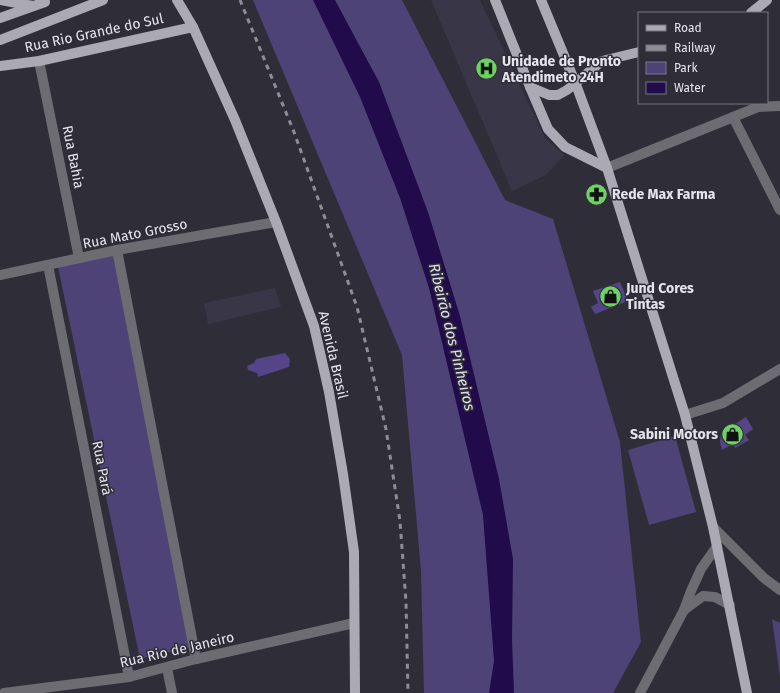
<svg xmlns="http://www.w3.org/2000/svg" width="780" height="693" font-family="'Fira Sans',sans-serif">
	<style>
		.built { fill: #393647 }
		.green { fill: #4e4376 }
		.water { fill: #210b4a }
		.building { fill: #554588 }
		.lines { fill: none; stroke-linecap: round; stroke-linejoin: round }
		.minor { stroke: #6d6c72; stroke-width: 10 }
		.major { stroke: #aaa9b4; stroke-width: 10 }
		.rail { stroke: #8e8d96; stroke-width: 3; stroke-dasharray: 5 5; stroke-linecap: butt }
		.labels { text-anchor: middle; dominant-baseline: central; stroke-width: 3; stroke-linejoin: round; paint-order: stroke }
		.street-label { font-size: 14px; fill: #e5e4ec; stroke: #2f2e38 }
		.poi-label { font-size: 14px; font-weight: bold; fill: #e5e4ec; stroke: #2f2e38; text-anchor: start }
		.water-label { font-size: 15px; font-style: italic; fill: #dedbef; stroke: #2f2e38 }
	</style>
	<rect width="100%" height="100%" fill="#2f2e38"/>
	<g class="built">
		<polygon points="431,0 480,0 545,138 564,155 546,175 512,191"/>
		<polygon points="275,288 281,307 208,324 204,303"/>
	</g>
	<g class="green">
		<polygon points="253,0 402,0 505,200 553,219 620,442 641,642 613,693 424,693 421,571 402,355"/>
		<polygon points="117,254 191,647 140,659 58,267"/>
		<polygon points="675,436 696,512 649,525 628,450"/>
		<polygon points="772,619 780,623 780,677"/>
	</g>
	<polygon class="water" points="313,0 335,0 379,82 428,212 460,316 499,479 513,559 512,640 514,693 489,693 494,661 483,515 429,288 400,198 360,97"/>
	<g class="building">
		<polygon points="620,282 628,301 595,314 591,307 598,303 593,291"/>
		<polygon points="285,353 290,359 289,367 258,377 257,373 248,370 247,366 254,363 256,359"/>
		<polygon points="746,417 753,429 745,435 749,440 735,448 733,444 722,450 720,442 721,433"/>
	</g>
	<g class="lines">
		<g class="minor">
			<polyline points="39,61 79,258"/>
			<polyline points="733,117 780,210"/>
			<polyline points="607,168 758,107 780,106"/>
			<polyline points="117,250 196,659"/>
			<polyline points="48,265 129,677"/>
			<polyline points="0,275 117,250 276,222"/>
			<polyline points="685,415 723,403 780,369"/>
			<polyline points="713,527 764,578 780,590"/>
			<polyline points="684,610 703,596 715,597 730,605"/>
			<polyline points="167,668 172,693"/>
			<polyline points="4,693 129,677 196,659 354,623"/>
			<polyline points="640,693 684,610 691,591 701,569 717,546"/>
		</g>
		<g class="major">
			<polyline points="1,0 33,6"/>
			<polyline points="177,0 193,27 235,120 276,222 314,326 329,392 343,474 354,552 355,693"/>
			<polyline points="495,0 530,87 548,129 565,147 607,168"/>
			<polyline points="541,0 575,82 607,168 685,415 713,527 747,693"/>
			<polyline points="751,13 767,0"/>
			<polyline points="0,18 45,2"/>
			<polyline points="0,40 103,0"/>
			<polyline points="0,66 39,61 193,27"/>
			<polyline points="530,87 549,95 558,95 567,90 602,61 639,52"/>
		</g>
		<polyline class="rail" points="240,0 294,132 357,307 386,429 400,521 406,602 408,693"/>
	</g>
	<defs>
		<symbol id="hospital-disc" viewBox="-11 -11 22 22"><circle r="9.5" fill="#6cd362" stroke="#2f2e38"/><path d="M-5-5h3v3.5h4V-5h3V5h-3V1.5h-4V5h-3Z" fill="#111"/></symbol>
		<symbol id="pharmacy-disc" viewBox="-11 -11 22 22"><circle r="9.5" fill="#6cd362" stroke="#2f2e38"/><path d="M-2-6h4v4h4v4h-4v4h-4v-4h-4v-4h4Z" fill="#111"/></symbol>
		<symbol id="shop-disc" viewBox="-11 -11 22 22"><circle r="9.5" fill="#6cd362" stroke="#2f2e38"/><path d="M-5-2.5h2.3a2.7 3.5 0 0 1 5.4 0H5L5.5 6h-11ZM-1.5-2.5h3a1.5 2.3 0 0 0-3 0Z" fill="#111"/></symbol>
	</defs>
	<g fill-rule="evenodd">
		<use href="#hospital-disc" x="474" y="56" width="25" height="25"/>
		<use href="#pharmacy-disc" x="584" y="182" width="25" height="25"/>
		<use href="#shop-disc" x="598" y="284" width="25" height="25"/>
		<use href="#shop-disc" x="720" y="422" width="25" height="25"/>
	</g>
	<g class="labels">
		<g class="street-label">
			<text transform="translate(94 33) rotate(-12)">Rua Rio Grande do Sul</text>
			<text transform="translate(73 157) rotate(79)">Rua Bahia</text>
			<text transform="translate(135 234) rotate(-11)">Rua Mato Grosso</text>
			<text transform="translate(333 355) rotate(77)">Avenida Brasil</text>
			<text transform="translate(102 468) rotate(79)">Rua Pará</text>
			<text transform="translate(177 650) rotate(-13)">Rua Rio de Janeiro</text>
		</g>
		<g class="poi-label">
			<text x="502" y="61">Unidade de Pronto<tspan x="502" dy="16">Atendimeto 24H</tspan></text>
			<text x="612" y="194">Rede Max Farma</text>
			<text x="626" y="288">Jund Cores<tspan x="626" dy="16">Tintas</tspan></text>
			<text x="718" y="434" text-anchor="end">Sabini Motors</text>
		</g>
		<g class="water-label">
			<text transform="translate(452 337) rotate(76)">Ribeirão dos Pinheiros</text>
		</g>
	</g>
	<rect x="638" y="12" width="130" height="92" fill="#2f2e38" stroke="#787780"/>
	<rect x="646" y="25" width="20" height="6" fill="#aaa9b4" stroke="#787780"/>
	<text x="674" y="32" font-size="12" fill="#e5e4ec">Road</text>
	<rect x="646" y="45" width="20" height="6" fill="#8e8d96" stroke="#787780"/>
	<text x="674" y="52" font-size="12" fill="#e5e4ec">Railway</text>
	<rect x="646" y="62" width="20" height="12" fill="#4e4376" stroke="#787780"/>
	<text x="674" y="72" font-size="12" fill="#e5e4ec">Park</text>
	<rect x="646" y="82" width="20" height="12" fill="#210b4a" stroke="#787780"/>
	<text x="674" y="92" font-size="12" fill="#e5e4ec">Water</text>
</svg>
